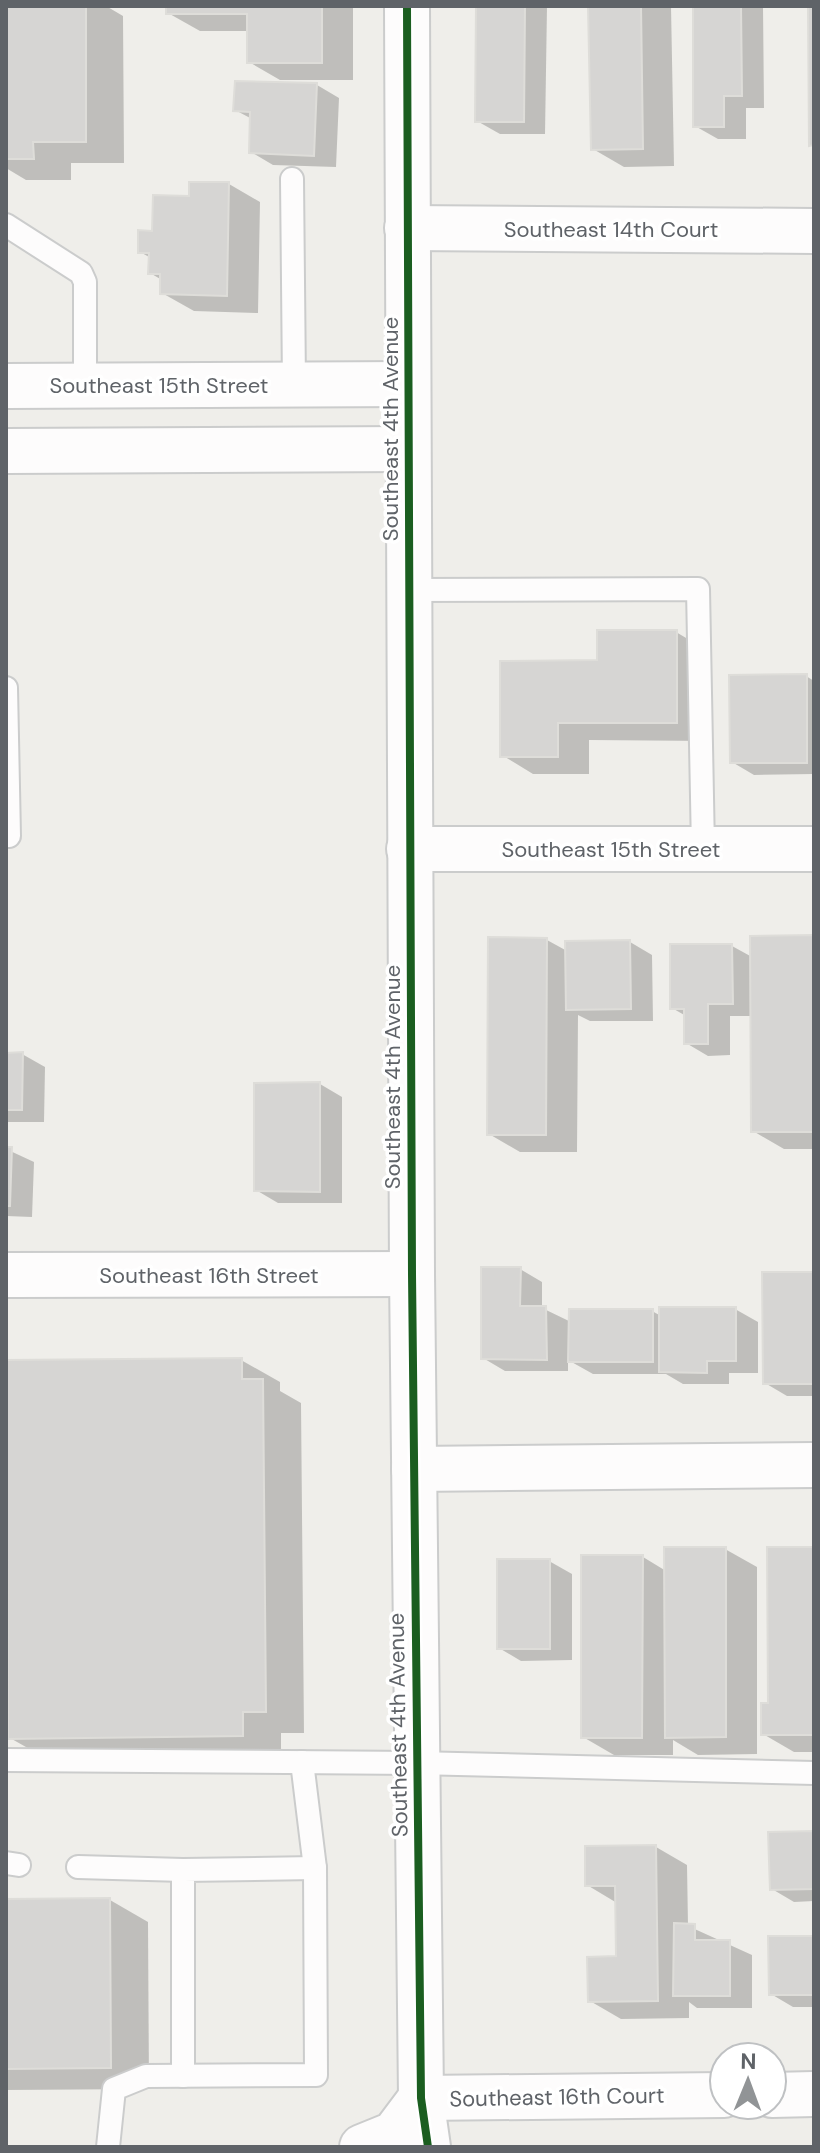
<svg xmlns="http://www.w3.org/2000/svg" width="820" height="2153" font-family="'DM Sans',sans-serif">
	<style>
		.shadow { fill: #0003 }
		.building { fill: #d6d5d3; stroke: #deddd9; stroke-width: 2 }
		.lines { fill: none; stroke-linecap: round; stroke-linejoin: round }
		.lane-casing { stroke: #cbcccc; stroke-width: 26 }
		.street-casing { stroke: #cbcccc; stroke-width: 48 }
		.lane { stroke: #fdfcfc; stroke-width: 22 }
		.street { stroke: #fdfcfc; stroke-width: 44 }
		.cycleway-casing { stroke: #fff; stroke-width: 13 }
		.cycleway { stroke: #1b5e20; stroke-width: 8 }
		.labels { text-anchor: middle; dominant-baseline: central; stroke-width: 7; stroke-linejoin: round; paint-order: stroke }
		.street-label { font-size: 22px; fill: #5f6368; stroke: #fff }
	</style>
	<rect width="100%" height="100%" fill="#efeeea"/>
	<g class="shadow">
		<polygon points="6,6 106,6 123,16 124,163 71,163 71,180 26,180 6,168"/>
		<polygon points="168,6 353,6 353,80 280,80 249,62 249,31 200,31 168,13"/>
		<polygon points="478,6 547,6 545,134 500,134 477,121"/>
		<polygon points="590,6 671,6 674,166 624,167 593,149"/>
		<polygon points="695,6 763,6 764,108 746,108 746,139 718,139 695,126"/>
		<polygon points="317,85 339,98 336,167 273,165 251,152 252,119 235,110"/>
		<polygon points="229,184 260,202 258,313 194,311 162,293 162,280 150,273 151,258 140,252 154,233 191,198"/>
		<polygon points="676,632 708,651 708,741 589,740 589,774 533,774 502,755 599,662"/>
		<polygon points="806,676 814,681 814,774 754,775 732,762"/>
		<polygon points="814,937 814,1149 784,1149 753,1131 752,1016 730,1016 730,1055 708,1056 686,1043 686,1016 672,1008 732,946 752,957"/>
		<polygon points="547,940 567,951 630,942 652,955 653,1021 590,1021 578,1015 577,1152 520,1152 489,1134"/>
		<polygon points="22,1054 45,1067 44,1122 6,1122 6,1055"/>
		<polygon points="320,1084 342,1097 342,1203 278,1203 256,1190"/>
		<polygon points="6,1149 34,1162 32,1217 6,1216"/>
		<polygon points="520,1269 542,1282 542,1308 571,1322 652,1311 661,1316 735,1309 758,1322 758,1373 729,1373 729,1384 683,1384 666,1374 593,1374 568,1360 568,1371 505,1371 483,1358"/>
		<polygon points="814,1274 814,1396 787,1396 765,1383"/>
		<polygon points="241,1360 280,1382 280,1391 301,1403 304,1733 281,1733 281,1757 49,1760 10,1738 10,1725 6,1723 6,1384"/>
		<polygon points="725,1549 757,1567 757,1754 698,1755 673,1740 673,1755 614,1755 583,1737 643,1557 666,1571"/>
		<polygon points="814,1549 814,1752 794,1752 763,1734"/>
		<polygon points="549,1561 572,1574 572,1660 521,1661 499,1648"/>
		<polygon points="814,1833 814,1901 794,1902 772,1889"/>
		<polygon points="656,1847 687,1865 688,1926 752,1955 752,2008 697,2008 689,2002 689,2018 621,2019 590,2001 618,1958 617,1903 587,1885"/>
		<polygon points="110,1900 148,1922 149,2089 6,2090 6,1901"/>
		<polygon points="814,1938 814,2007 793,2007 771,1994"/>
	</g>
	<g class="building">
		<polygon points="6,6 86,6 86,142 33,142 34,159 6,159"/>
		<polygon points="166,6 322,6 322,63 247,63 247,14 166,14"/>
		<polygon points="476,6 525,6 524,122 475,122"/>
		<polygon points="588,6 641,6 643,149 591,150"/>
		<polygon points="693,6 741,6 742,96 724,96 724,127 693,127"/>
		<polygon points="808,6 814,6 814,145 809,146"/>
		<polygon points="235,81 317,83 314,156 249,153 250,112 233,111"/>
		<polygon points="189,182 229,182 227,296 160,294 160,274 148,274 149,253 138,253 138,230 152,231 153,195 189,196"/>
		<polygon points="597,630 677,630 677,723 558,723 558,757 500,757 500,661 597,660"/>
		<polygon points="807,674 807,763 730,763 729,675"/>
		<polygon points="814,935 814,1132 751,1132 750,936"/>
		<polygon points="488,937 547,938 546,1135 487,1135"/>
		<polygon points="630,940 631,1009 566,1010 565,941"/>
		<polygon points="670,944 732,944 733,1004 708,1004 708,1044 684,1044 684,1009 670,1009"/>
		<polygon points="23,1052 22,1110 6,1110 6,1053"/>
		<polygon points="320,1082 320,1192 254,1191 254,1083"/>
		<polygon points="6,1147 12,1147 10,1206 6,1206"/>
		<polygon points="481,1267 521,1267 520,1306 546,1306 547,1360 481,1359"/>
		<polygon points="762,1272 814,1272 814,1384 763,1384"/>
		<polygon points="659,1307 736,1307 736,1361 707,1361 707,1373 659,1372"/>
		<polygon points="569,1309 653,1309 653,1362 568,1362"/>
		<polygon points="242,1358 242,1379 263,1379 266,1712 243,1712 243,1736 8,1739 6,1360"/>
		<polygon points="664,1547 726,1547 726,1737 665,1738"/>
		<polygon points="767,1547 814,1547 814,1735 761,1735 761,1703 768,1703"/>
		<polygon points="581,1555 643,1555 642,1738 581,1738"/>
		<rect x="497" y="1559" width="53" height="90"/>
		<polygon points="814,1831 814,1889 770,1890 768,1832"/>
		<polygon points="656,1845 658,2001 588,2002 587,1957 616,1956 615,1886 585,1886 585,1846"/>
		<polygon points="110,1898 111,2068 6,2069 6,1899"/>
		<polygon points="674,1923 695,1924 695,1940 730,1940 730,1996 673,1996"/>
		<polygon points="768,1936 814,1936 814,1995 769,1995"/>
	</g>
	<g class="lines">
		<defs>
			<g id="lane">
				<polyline points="292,179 294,384"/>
				<polyline points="6,225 81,273 85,282 85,386"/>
				<polyline points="408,590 698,589 703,849"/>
				<polyline points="6,688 9,836 6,836"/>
				<polyline points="6,1760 416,1763 814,1773"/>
				<polyline points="6,1863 19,1865"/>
				<polyline points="78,1867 183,1870"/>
				<polyline points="183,2076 183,1870 315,1868"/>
				<polyline points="108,2147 114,2089 146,2076 316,2075 315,1868 302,1762"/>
			</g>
			<g id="street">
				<polyline points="407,6 412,1274 421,2098 428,2147"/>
				<polyline points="407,228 814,231"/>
				<polyline points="6,386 408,384"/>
				<polyline points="6,451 407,449"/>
				<polyline points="409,849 814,849"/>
				<polyline points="6,1275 412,1274"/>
				<polyline points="414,1469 814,1465"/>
				<polyline points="772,2095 814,2094"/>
				<polyline points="421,2098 724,2095"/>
				<polyline points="362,2147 394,2134 421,2098"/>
			</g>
		</defs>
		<use href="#lane" class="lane-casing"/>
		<use href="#street" class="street-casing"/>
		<use href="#lane" class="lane"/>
		<use href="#street" class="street"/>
		<defs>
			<polyline id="cycleway" points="407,6 412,1274 421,2098 428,2147"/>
		</defs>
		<use href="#cycleway" class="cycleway-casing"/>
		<use href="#cycleway" class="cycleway"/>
	</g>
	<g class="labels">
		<g class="street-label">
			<text x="611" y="229">Southeast 14th Court</text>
			<text x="159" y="385">Southeast 15th Street</text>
			<text transform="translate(390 429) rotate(-90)">Southeast 4th Avenue</text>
			<text x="611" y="849">Southeast 15th Street</text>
			<text transform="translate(392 1077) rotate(-90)">Southeast 4th Avenue</text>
			<text x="209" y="1275">Southeast 16th Street</text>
			<text transform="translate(398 1725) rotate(-91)">Southeast 4th Avenue</text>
			<text transform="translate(557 2097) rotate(-1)">Southeast 16th Court</text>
		</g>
	</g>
	<rect width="820" height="2153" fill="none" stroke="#5f6368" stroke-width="16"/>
	<g transform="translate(748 2081) rotate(1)"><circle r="38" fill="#ffffff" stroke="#bfc1c3" stroke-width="2"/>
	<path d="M0-6L14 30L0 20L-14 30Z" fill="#919496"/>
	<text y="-12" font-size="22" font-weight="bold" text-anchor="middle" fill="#5f6368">N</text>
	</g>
</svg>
